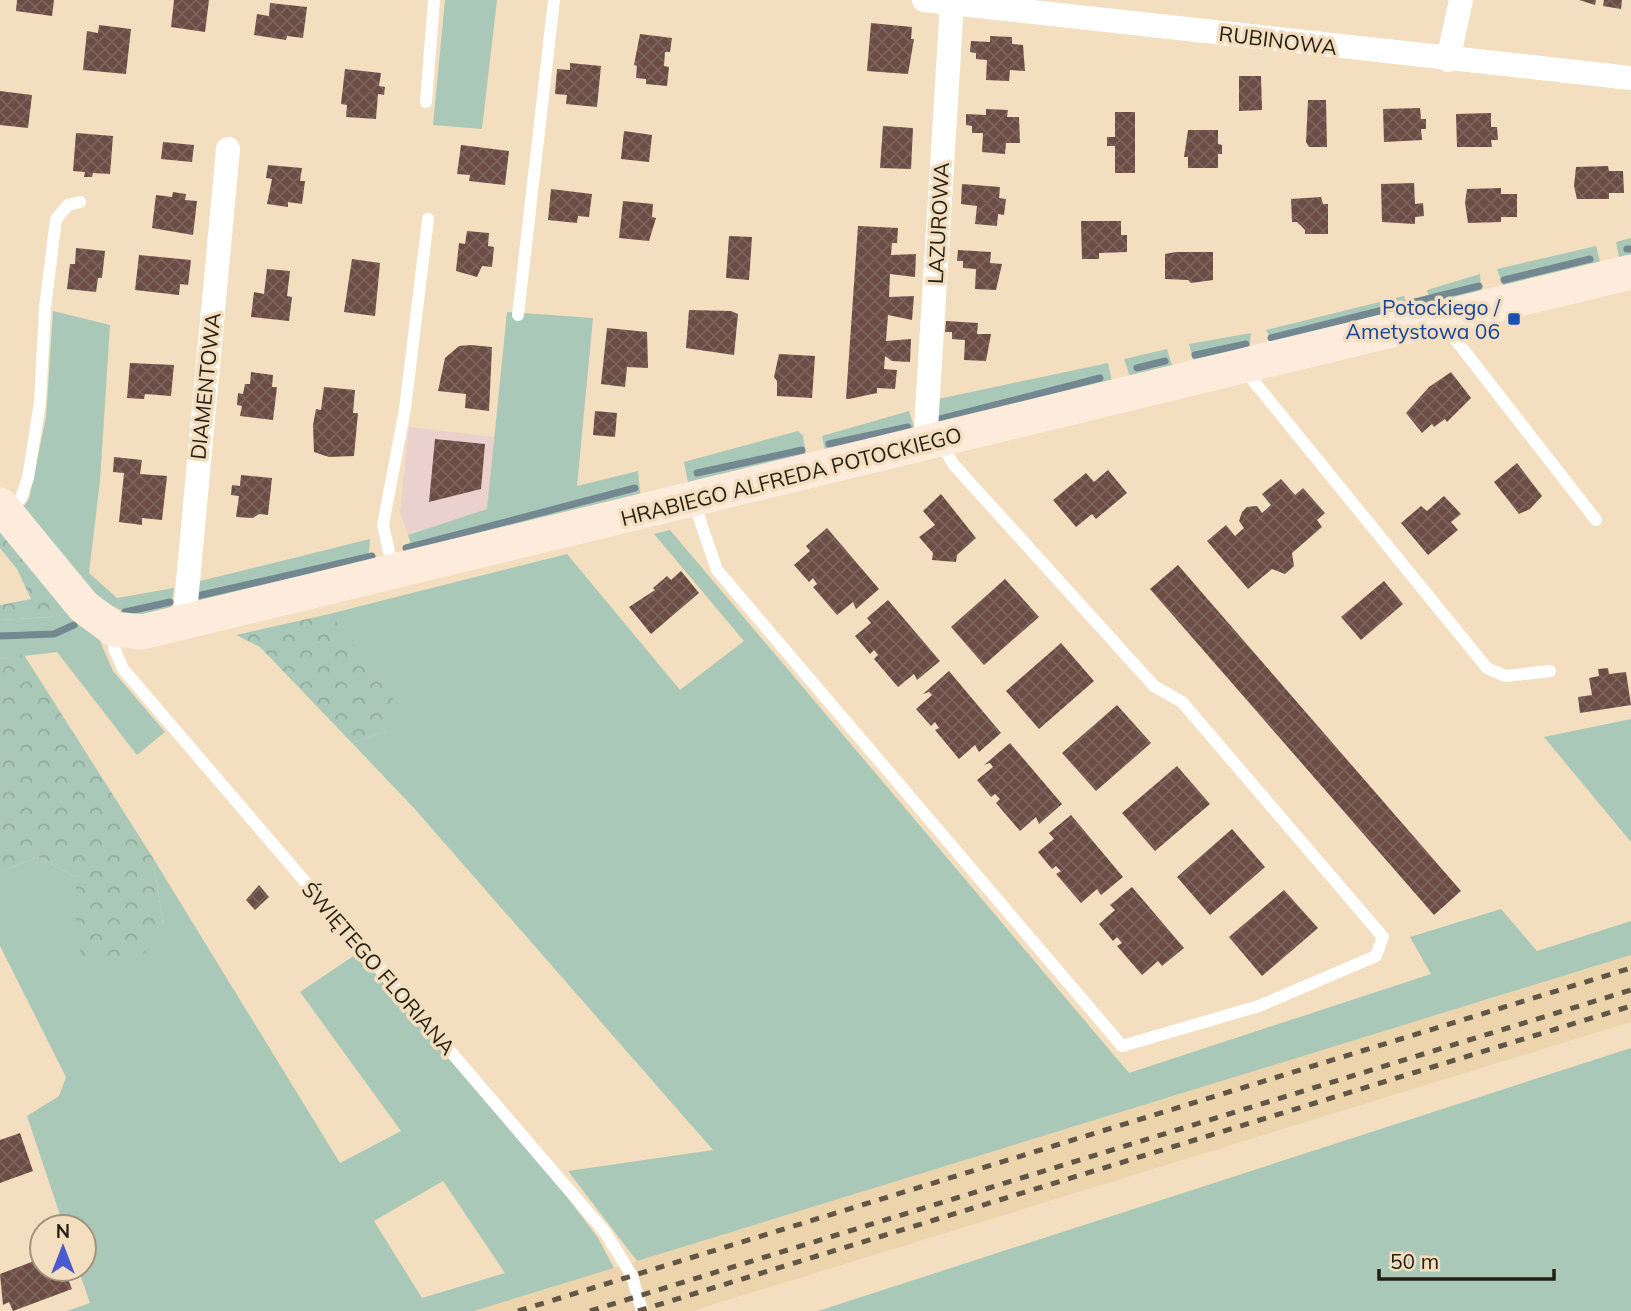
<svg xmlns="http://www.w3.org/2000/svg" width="1631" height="1311" font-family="Mulish,sans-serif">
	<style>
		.commercial { fill: #ebd1ce }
		.built { fill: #ecd5ad }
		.green { fill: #aac8b7; fill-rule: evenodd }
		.forest { fill: url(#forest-crowns) }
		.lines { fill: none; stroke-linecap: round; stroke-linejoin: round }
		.stream { stroke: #738891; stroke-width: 7 }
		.building { fill: url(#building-cross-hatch) }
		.lane { stroke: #fff; stroke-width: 12 }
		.street { stroke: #fff; stroke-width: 24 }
		.secondary { stroke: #fdecdc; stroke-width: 35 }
		.rail { stroke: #625746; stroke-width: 5; stroke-dasharray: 9 9; stroke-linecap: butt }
		.transit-dot { fill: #1a4fb4; stroke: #f3dfbf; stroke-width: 2.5 }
		.labels { text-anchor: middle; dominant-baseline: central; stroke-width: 7; stroke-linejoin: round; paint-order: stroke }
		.street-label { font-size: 21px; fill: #251e12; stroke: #f3dfbf }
		.transit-label { font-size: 21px; fill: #164399; stroke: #f3dfbf; text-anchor: end }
	</style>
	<defs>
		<pattern id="forest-crowns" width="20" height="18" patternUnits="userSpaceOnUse" patternTransform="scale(1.75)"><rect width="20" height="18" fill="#aac8b7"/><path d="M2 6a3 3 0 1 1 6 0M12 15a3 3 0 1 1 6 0" fill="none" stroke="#92ab9c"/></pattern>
		<pattern id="building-cross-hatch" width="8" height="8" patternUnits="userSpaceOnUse" patternTransform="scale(1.75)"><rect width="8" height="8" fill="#6b4d45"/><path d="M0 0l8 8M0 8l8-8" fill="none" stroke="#7c635c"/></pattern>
	</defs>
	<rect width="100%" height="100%" fill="#f3dfbf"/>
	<polygon class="commercial" points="409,427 495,437 487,509 408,535 400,512"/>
	<polygon class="built" points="1631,955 1631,1022 692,1311 474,1311"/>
	<g class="green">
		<polygon points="445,0 497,0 482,129 433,125"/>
		<polygon points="1631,238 1631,261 1628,262 1619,257 1616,242"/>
		<polygon points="1596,246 1600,262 1503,286 1497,269"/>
		<polygon points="1480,274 1481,291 1432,309 1427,290"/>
		<polygon points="1404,296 1409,312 1273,343 1266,330"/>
		<path d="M53,311L110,325L100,481L89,573L117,598L174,588L171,609C160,611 146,616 134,614C92,608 49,539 23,507L29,499L46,417Z"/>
		<polygon points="507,312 593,318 577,486 638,471 641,500 414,555 408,535 487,509"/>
		<polygon points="1251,333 1249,348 1193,360 1189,344"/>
		<polygon points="1167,349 1172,365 1168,371 1131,380 1124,359"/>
		<polygon points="1108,363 1112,382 941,427 932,412 938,399"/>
		<polygon points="909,411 915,430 825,451 822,436"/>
		<polygon points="798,431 803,436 806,456 688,483 684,462"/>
		<polygon points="670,530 1129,1073 1431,974 1410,937 1501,909 1537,951 1631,921 1631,955 637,1261 568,1171 713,1150 413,807 352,743 386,731 329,614 567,554 680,690 744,641 654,534"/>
		<polygon points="370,539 368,562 198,603 196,582"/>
		<polygon points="68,610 100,641 113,671 165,732 137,755 57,652 0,659 0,620 50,617"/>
		<polygon points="1631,719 1631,842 1544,737"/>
		<path d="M38,857L76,877V932L163,925L153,858L340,1163L401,1131L300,992L358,953L555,1181L598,1238L614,1268L474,1311H67L90,1303L78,1269H84V1227H64L27,1116L59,1096L66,1077L0,946V872ZM443,1181L505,1273L422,1298L374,1221Z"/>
		<polygon points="1631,1048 1631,1311 818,1311"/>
	</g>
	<g class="forest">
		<polygon points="0,523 68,610 50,617 0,620 0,605 31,599 17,569 0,548"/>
		<polygon points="329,614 376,664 397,708 386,731 352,743 260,647 236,635"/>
		<polygon points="24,655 153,858 163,925 136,965 82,960 76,932 76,877 38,857 0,872 0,659"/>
	</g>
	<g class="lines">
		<g class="stream">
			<polyline points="1627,249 1631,249"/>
			<polyline points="1504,280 1590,259"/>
			<polyline points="1271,338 1479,286"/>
			<polyline points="1195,355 1246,344"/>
			<polyline points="1137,368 1165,361"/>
			<polyline points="940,419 1100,378"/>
			<polyline points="829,444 908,427"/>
			<polyline points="697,473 802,450"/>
			<polyline points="406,548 635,488"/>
			<polyline points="197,596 372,556"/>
			<polyline points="125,612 170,602"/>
			<polyline points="0,636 54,634 74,625"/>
		</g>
	</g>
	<g class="building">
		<polygon points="17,0 54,0 52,16 16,11"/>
		<polygon points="174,0 209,0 205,32 171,27"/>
		<polygon points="1579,0 1596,0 1595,5"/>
		<polygon points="1604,0 1622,0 1621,9 1603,6"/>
		<polygon points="270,3 307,7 303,38 287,36 286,40 254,35 257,14 269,16"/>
		<polygon points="871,23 912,27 911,39 914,39 908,74 867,71"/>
		<polygon points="99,25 131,29 126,74 83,70 87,31 98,33"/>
		<polygon points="640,34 672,38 670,52 665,52 664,66 669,67 667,86 646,84 646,79 636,78 637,66 634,65"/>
		<polygon points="990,36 1012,37 1012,44 1023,45 1025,71 1010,70 1009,81 986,80 987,60 976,59 976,53 970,52 971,41 990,42"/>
		<polygon points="570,63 601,66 597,107 566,104 567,95 555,94 557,69 570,70"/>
		<polygon points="345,69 381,73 379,86 385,87 384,95 378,94 376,119 346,117 347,105 341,104"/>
		<polygon points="1239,76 1261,76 1262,110 1239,111"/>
		<polygon points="0,91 32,95 28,128 0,125"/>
		<polygon points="1308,100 1326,100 1327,147 1309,147 1306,142"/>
		<polygon points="1420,108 1421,119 1426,119 1426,129 1421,129 1422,140 1384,142 1383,109"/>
		<polygon points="986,109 1008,110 1007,117 1019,117 1020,143 1006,143 1005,154 982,152 983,133 972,133 972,126 966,125 966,114 986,115"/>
		<polygon points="1115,112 1135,112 1135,173 1115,173 1115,146 1107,146 1107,137 1115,137"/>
		<polygon points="1491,113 1491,127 1497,127 1498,140 1491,140 1492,147 1457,147 1456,114"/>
		<polygon points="883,126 913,128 911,169 880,168"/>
		<polygon points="1188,130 1218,130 1218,144 1222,145 1222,154 1218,154 1218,168 1188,168 1188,157 1184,157"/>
		<polygon points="624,131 652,135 649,162 621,159"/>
		<polygon points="76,133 113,136 110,174 93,173 92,177 84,177 85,172 73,171"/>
		<polygon points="163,142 194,145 192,162 161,159"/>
		<polygon points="461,145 509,151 505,185 469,181 470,175 457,174"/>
		<polygon points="268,165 302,168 300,181 305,181 302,204 288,202 288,207 267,204 272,179 266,178"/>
		<polygon points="1608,166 1609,171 1623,171 1624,193 1609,193 1609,199 1577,199 1574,186 1576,167"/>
		<polygon points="1414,183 1415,204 1423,203 1424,216 1415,217 1415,224 1382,222 1381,184"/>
		<polygon points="962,184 1000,187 999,198 1006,199 1004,215 998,214 997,226 975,224 977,206 961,204"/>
		<polygon points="1501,188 1501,194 1517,194 1517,217 1501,217 1501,222 1468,223 1465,203 1467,189"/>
		<polygon points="551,189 592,194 589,217 578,216 577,223 548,220"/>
		<polygon points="173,192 186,194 185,200 197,201 193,235 152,228 156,195 172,197"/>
		<polygon points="1321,197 1323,204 1328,204 1328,234 1305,234 1305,230 1297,222 1292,222 1291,199"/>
		<polygon points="623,201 653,204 652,217 656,218 649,241 619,238"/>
		<polygon points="1081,221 1121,221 1121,235 1127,235 1127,252 1099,253 1099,259 1082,259"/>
		<polygon points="858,226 898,228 897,243 892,243 891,255 916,254 915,277 890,274 889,297 914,296 912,320 888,315 886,341 911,339 910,362 892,361 885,356 884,369 897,370 895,389 877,388 877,393 849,399 846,399"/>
		<polygon points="467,231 489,233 488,246 494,247 492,267 482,266 477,277 456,271 459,243 465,244"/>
		<polygon points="729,236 752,237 749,280 726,278"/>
		<polygon points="76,248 105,251 102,278 98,278 96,292 67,289 70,264 75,264"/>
		<polygon points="958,250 991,252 990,263 1002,264 996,290 975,289 976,269 963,268 963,261 957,261"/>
		<polygon points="1176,252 1213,252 1213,280 1191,283 1188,280 1165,279 1165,254"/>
		<polygon points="139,255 191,260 188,285 180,284 179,295 135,290"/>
		<polygon points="352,259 380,263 375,316 344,312"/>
		<polygon points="267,269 290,271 287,296 292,297 289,321 251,317 254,292 264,294"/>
		<polygon points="689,310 731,311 738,314 734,355 686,348"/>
		<polygon points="946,321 978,323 977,334 991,334 986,361 964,360 965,340 952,339 952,332 945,332"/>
		<polygon points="607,328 647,332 648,368 627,367 625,387 601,384"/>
		<polygon points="471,345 492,347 489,411 465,408 466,394 438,391 445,358 459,346"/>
		<polygon points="779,354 815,356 812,398 777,396 777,381 774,377"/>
		<polygon points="130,363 174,365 171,396 145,394 144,399 127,398"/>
		<polygon points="251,372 273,375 272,387 277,387 273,420 240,416 242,406 237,405 238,393 243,394 245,384 250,384"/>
		<polygon points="1451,372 1471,398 1447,422 1445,419 1434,427 1432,424 1422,433 1406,413 1429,387"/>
		<polygon points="324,387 355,390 353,413 358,413 354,456 329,457 314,452 313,425 316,409 321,410"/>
		<polygon points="595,411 617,413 615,437 593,435"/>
		<polygon points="435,439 485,444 481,489 429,502"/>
		<polygon points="114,457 142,460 140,474 167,476 162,520 142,518 142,525 119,522 124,473 113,472"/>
		<polygon points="1517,463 1542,496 1530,509 1519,514 1494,482"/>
		<polygon points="1108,470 1127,493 1096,519 1092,514 1076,527 1053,500 1086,473 1094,482"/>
		<polygon points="241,475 272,478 268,515 259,514 253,518 236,517 239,496 231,495 232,485 240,486"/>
		<polygon points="1281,479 1295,495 1303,488 1325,513 1317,520 1322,527 1292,553 1294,566 1285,574 1272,569 1248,589 1207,541 1226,525 1235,536 1244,528 1239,521 1242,512 1247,507 1257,506 1262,513 1271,505 1262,494"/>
		<polygon points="941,494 976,538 957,555 956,562 932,560 933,553 919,537 935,525 923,511"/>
		<polygon points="1444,496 1461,514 1451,522 1458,530 1428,555 1401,523 1421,506 1427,511"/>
		<polygon points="827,528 879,589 856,609 853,602 837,615 813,587 817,584 813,578 809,582 794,565 810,551 806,546"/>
		<polygon points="1178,565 1461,891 1434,915 1150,589"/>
		<polygon points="681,571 699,593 651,634 629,607 655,590 653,588 667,576 671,580"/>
		<polygon points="1005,579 1039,617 984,665 951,627"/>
		<polygon points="1384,581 1403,604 1361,640 1341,617"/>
		<polygon points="888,600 940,661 917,680 914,674 898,687 874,659 878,655 874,650 870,654 855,636 871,623 867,618"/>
		<polygon points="1061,643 1094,681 1039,729 1006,691"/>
		<polygon points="1608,668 1609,674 1626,672 1631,705 1580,713 1578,697 1592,695 1589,678 1599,676 1598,669"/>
		<polygon points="949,671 1001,733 979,752 975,745 959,759 935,730 939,728 935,722 931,726 916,709 932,695 929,692 923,694"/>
		<polygon points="1117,705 1151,743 1096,791 1062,753"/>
		<polygon points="1010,743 1062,804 1039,824 1036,817 1020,831 996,803 1000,799 995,794 991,797 977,780 993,767 990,763 984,765"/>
		<polygon points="1177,766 1210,804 1155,851 1122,813"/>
		<polygon points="1071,815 1123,877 1101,895 1097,889 1081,903 1056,874 1061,871 1056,866 1052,869 1038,852 1054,839 1049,833"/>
		<polygon points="1232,829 1265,867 1210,915 1177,877"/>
		<polygon points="259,885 269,897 255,910 246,900"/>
		<polygon points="1132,887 1184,948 1162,966 1158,961 1142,975 1117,946 1122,943 1117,937 1113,941 1099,924 1115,910 1110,905"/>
		<polygon points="1284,890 1318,928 1262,976 1229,937"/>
		<polygon points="20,1133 33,1171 0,1183 0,1140"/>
		<polygon points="42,1258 42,1269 64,1269 72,1289 13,1311 9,1302 3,1305 0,1274"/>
	</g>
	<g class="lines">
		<g class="lane">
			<polyline points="426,102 434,0"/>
			<polyline points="518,315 554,0"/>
			<polyline points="1444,319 1448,330 1596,520"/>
			<polyline points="1247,367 1251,378 1487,668 1505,676 1550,671"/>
			<polyline points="693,500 717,570 1122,1046 1259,1006 1376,956 1383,937 1182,702 1154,686 954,465 939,440"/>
			<polyline points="9,509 21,498 28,478 40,402 45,308 56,219 68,205 80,202"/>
			<polyline points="393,569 383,525 405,409 428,219"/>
			<polyline points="114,633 114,648 123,669 605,1232 632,1276 642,1311"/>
		</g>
		<g class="street">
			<polyline points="924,0 1631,78"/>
			<polyline points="1448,60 1461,0"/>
			<polyline points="925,444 952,3"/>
			<polyline points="184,624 228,149"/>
		</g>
		<polyline class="secondary" points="0,505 84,607 114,629 142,632 1631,272"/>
		<g class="rail">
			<polyline points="518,1311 1631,968"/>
			<polyline points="590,1311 1631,990"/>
			<polyline points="638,1311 1631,1006"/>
		</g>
	</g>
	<rect class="transit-dot" x="1507" y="312" width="14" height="14" rx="3.5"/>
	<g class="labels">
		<g class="street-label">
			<text transform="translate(1278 40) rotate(7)">RUBINOWA</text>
			<text transform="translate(938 223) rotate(-87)">LAZUROWA</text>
			<text transform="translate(205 386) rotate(-84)">DIAMENTOWA</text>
			<text transform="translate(791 476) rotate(-14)">HRABIEGO ALFREDA POTOCKIEGO</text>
			<text transform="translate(379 968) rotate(49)">ŚWIĘTEGO FLORIANA</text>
		</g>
		<g class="transit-label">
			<text x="1500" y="307">Potockiego /<tspan x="1500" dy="24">Ametystowa 06</tspan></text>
		</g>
	</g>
	<g transform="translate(63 1248)"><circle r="33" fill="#f3dfbf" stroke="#a1927a" stroke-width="2"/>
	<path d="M0-5L12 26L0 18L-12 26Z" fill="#4a5acf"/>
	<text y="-10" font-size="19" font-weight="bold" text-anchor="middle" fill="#251e12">N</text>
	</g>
	<path d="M1379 1269v10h175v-10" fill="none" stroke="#251e12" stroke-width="3.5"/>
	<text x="1390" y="1269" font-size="21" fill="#251e12" stroke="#f3dfbf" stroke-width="5" paint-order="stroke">50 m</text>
</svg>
